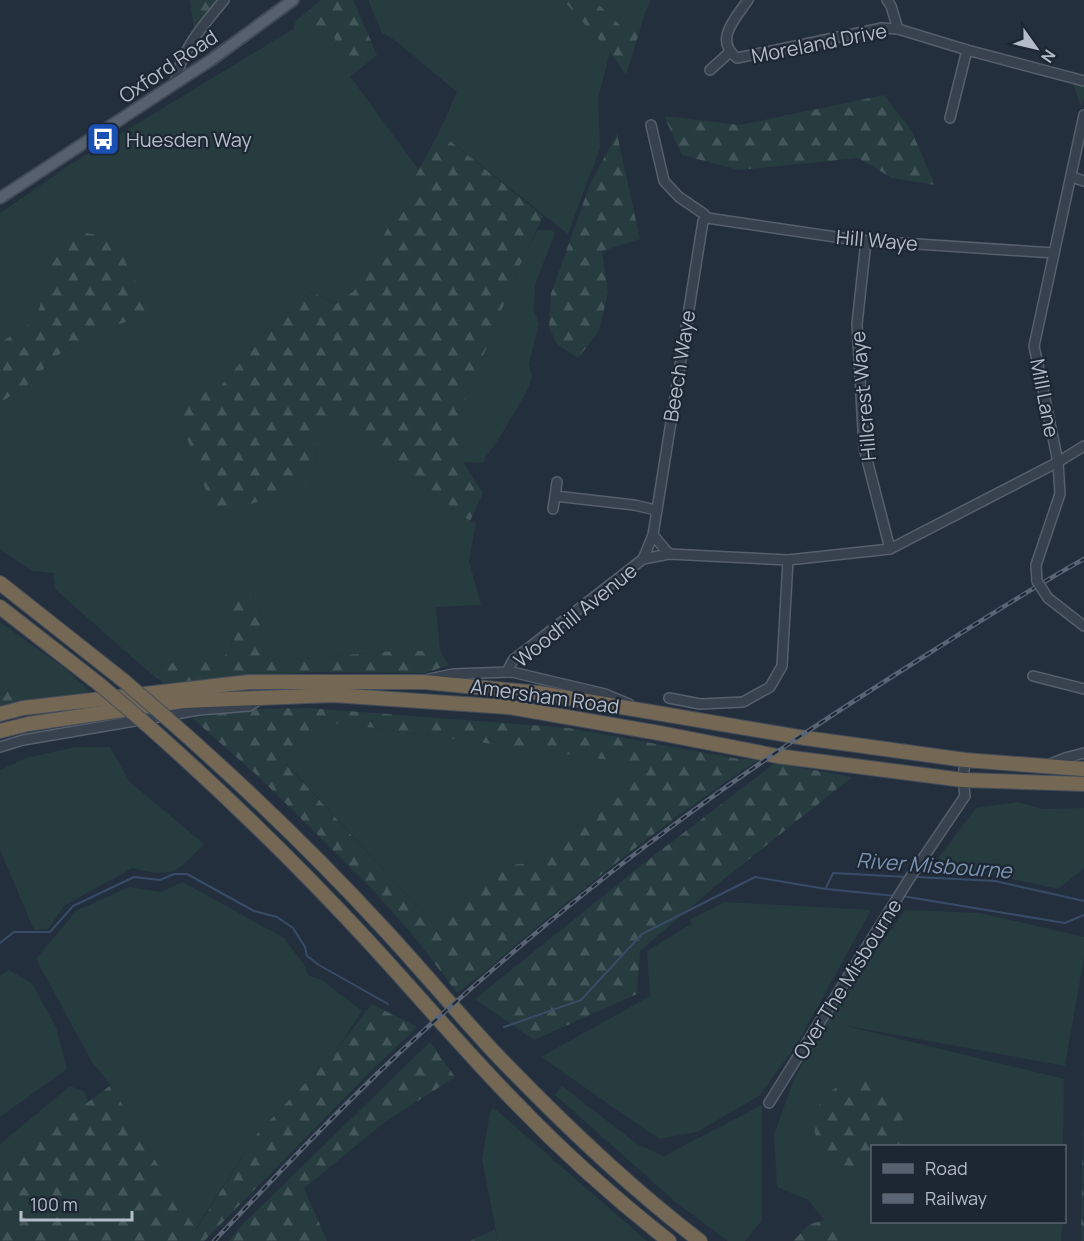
<svg xmlns="http://www.w3.org/2000/svg" width="1084" height="1241" font-family="Manrope,sans-serif">
	<style>
		.grass { fill: #263c3f }
		.forest { fill: url(#forest-firs); fill-rule: evenodd }
		.lines { fill: none; stroke-linecap: round; stroke-linejoin: round }
		.stream { stroke: #394c67; stroke-width: 2 }
		.minor-casing { stroke: #565f6c; stroke-width: 12 }
		.major-casing { stroke: #414a57; stroke-width: 14 }
		.highway-casing { stroke: #434c59; stroke-width: 16 }
		.minor { stroke: #38414e; stroke-width: 9 }
		.major { stroke: #56606e; stroke-width: 10 }
		.highway { stroke: #746855; stroke-width: 14 }
		.rail-casing { stroke: #5a6575; stroke-width: 4.5 }
		.rail { stroke: #1d2633; stroke-width: 2; stroke-dasharray: 7; stroke-linecap: butt }
		.minor-bridge-casing { stroke: #565f6c; stroke-width: 12; stroke-linecap: butt }
		.highway-bridge-casing { stroke: #434c59; stroke-width: 16; stroke-linecap: butt }
		.minor-bridge { stroke: #38414e; stroke-width: 9 }
		.highway-bridge { stroke: #746855; stroke-width: 14 }
		.labels { text-anchor: middle; dominant-baseline: central; stroke-width: 4.5; stroke-linejoin: round; paint-order: stroke }
		.street-label { font-size: 20px; fill: #b4bcc9; stroke: #1d2633 }
		.poi-label { font-size: 20px; fill: #b4bcc9; stroke: #1d2633; text-anchor: start }
		.water-label { font-size: 21px; font-style: italic; fill: #7c92b1; stroke: #1d2633 }
	</style>
	<defs>
		<pattern id="forest-firs" width="22" height="20" patternUnits="userSpaceOnUse" patternTransform="scale(1.5)"><rect width="22" height="20" fill="#263c3f"/><path d="M5 1l3.5 6h-7zM16 11l3.5 6h-7z" fill="#435659"/></pattern>
	</defs>
	<rect width="100%" height="100%" fill="#242f3e"/>
	<g class="grass">
		<polygon points="368,0 563,0 610,52 598,99 600,148 568,234 439,132 457,92 396,41 382,33"/>
		<polygon points="594,0 651,0 645,13 623,28"/>
		<polygon points="323,25 334,35 338,60 419,170 354,291 337,304 303,288 215,393 313,479 318,434 332,417 470,521 476,523 469,561 481,605 436,607 440,651 392,651 280,661 264,653 260,628 259,604 230,626 232,649 221,660 142,666 55,589 53,573 32,571 0,549 0,397 3,401 35,380 51,359 106,328 154,314 51,256 37,319 0,343 0,213 71,164 293,29"/>
		<polygon points="1021,68 1084,85 1084,100 1081,107 1073,83 1020,70"/>
		<polygon points="537,230 551,230 555,233 535,285 534,310 539,324 529,364 532,377 527,391 500,437 485,458 483,463 463,462 456,423 517,272"/>
		<polygon points="0,622 67,670 92,694 25,706 19,689 0,694"/>
		<polygon points="338,723 647,765 602,807 527,863 490,868 439,930 287,764"/>
		<path d="M75,747H110L130,782L204,844C175,874 174,878 132,868L64,906L48,929L34,930L0,850V770L26,758Z"/>
		<polygon points="1018,802 1043,809 1084,808 1084,868 1058,889 990,874 949,876 938,858 976,808"/>
		<polygon points="183,882 284,938 305,966 308,975 322,980 362,1011 337,1049 257,1134 195,1230 111,1085 92,1062 36,959 76,911 129,887 161,892"/>
		<polygon points="725,902 871,910 796,1046 759,1096 697,1132 659,1139 541,1057 650,996 647,951 691,924 691,919"/>
		<polygon points="905,910 980,913 1084,937 1084,957 1065,1066 842,1025 1064,1079 1063,1146 872,1146 872,1222 1063,1222 1061,1241 841,1241 808,1200 777,1187 774,1135 793,1081 826,1021"/>
		<polygon points="9,970 32,984 56,1027 67,1069 0,1117 0,975"/>
		<polygon points="70,1086 85,1092 89,1106 0,1172 0,1144"/>
		<polygon points="562,1086 637,1144 664,1156 762,1105 762,1220 745,1241 728,1241 678,1204 555,1095"/>
		<polygon points="494,1108 647,1241 498,1241 482,1159 490,1112"/>
	</g>
	<g class="forest">
		<polygon points="190,0 219,0 194,28"/>
		<polygon points="321,0 353,0 377,55 350,77 338,60 334,35 323,26 293,29 296,21"/>
		<polygon points="563,0 594,0 623,28 645,13 626,75 610,52"/>
		<polygon points="884,95 911,130 935,185 892,178 858,158 739,170 682,155 664,116 740,125"/>
		<polygon points="439,132 543,216 517,272 456,423 463,462 483,493 470,521 332,417 318,434 313,479 216,518 175,405 200,385 215,393 303,288 336,304 354,291"/>
		<polygon points="617,134 640,239 602,251 608,292 599,331 578,358 557,344 549,327 551,294 590,184"/>
		<polygon points="79,231 113,239 154,314 106,328 51,359 35,380 3,401 0,397 0,343 37,319 51,256"/>
		<polygon points="247,591 259,604 260,628 264,653 280,661 392,651 440,651 449,665 425,673 313,672 163,683 142,666 221,659 232,649 230,626 234,599"/>
		<polygon points="19,689 25,706 0,711 0,694"/>
		<path d="M309,708L569,728L739,759L758,760C689,805 624,856 560,908C525,936 493,966 457,993L417,940L375,892L259,777L192,718L256,709ZM338,723L646,765L602,807L527,863L490,868L439,930L287,765Z"/>
		<polygon points="775,763 852,777 719,883 640,951 637,994 534,1040 475,999 657,853"/>
		<polygon points="372,1004 417,1027 375,1067 204,1241 0,1241 0,1167 111,1085 196,1230 257,1134 337,1049"/>
		<polygon points="430,1042 455,1077 385,1122 304,1188 327,1241 229,1241 243,1224"/>
		<path d="M864,1080C898,1090 911,1113 899,1146H872V1168C808,1185 787,1085 864,1080Z"/>
		<polygon points="1083,1117 1084,1241 1081,1241"/>
		<polygon points="829,1219 848,1241 793,1241 810,1224"/>
		<polygon points="495,1229 498,1241 470,1241"/>
	</g>
	<g class="lines">
		<g class="stream">
			<polyline points="916,877 995,881 1084,901"/>
			<polyline points="826,888 833,873 907,877"/>
			<polyline points="902,896 1065,923 1084,915"/>
			<polyline points="0,943 14,932 50,932 73,906 134,877 160,880 174,874 187,874 254,911 277,917 293,928 305,947 307,956 319,965 388,1004"/>
			<polyline points="504,1027 581,1000 642,934 755,877 826,889 896,896"/>
		</g>
		<defs>
			<g id="minor">
				<path d="M748,0C736,18 713,40 737,58L882,28L898,29L967,50L1084,81"/>
				<polyline points="887,0 891,6 898,29"/>
				<polyline points="710,70 730,52"/>
				<path d="M175,84C181,49 203,26 224,0"/>
				<polyline points="950,118 967,50"/>
				<polyline points="651,125 664,181 679,197 704,214 707,218"/>
				<polyline points="1072,177 1084,181"/>
				<polyline points="866,241 857,324 864,448 890,549"/>
				<polyline points="557,482 555,496 634,505 656,510"/>
				<polyline points="553,509 555,496"/>
				<polyline points="653,535 669,554"/>
				<polyline points="643,559 653,535 703,221 707,218 856,240 1054,253"/>
				<polyline points="1037,581 1036,565 1060,494 1058,462 1034,346 1084,115"/>
				<polyline points="1048,598 1084,626"/>
				<polyline points="507,672 513,660 643,559 669,554 788,560 890,549 1058,462 1084,446"/>
				<polyline points="1033,676 1084,689"/>
				<polyline points="429,679 453,674 512,672 605,694 629,704"/>
				<polyline points="669,698 700,704 743,702 770,687 782,666 788,560"/>
				<polyline points="0,747 23,740 199,710 249,706 259,700"/>
				<polyline points="1048,765 1065,758 1084,753"/>
				<polyline points="769,1103 913,873 965,796 963,780 965,760"/>
			</g>
			<polyline id="major" points="0,198 211,60 293,0"/>
			<g id="highway">
				<polyline points="0,583 124,681"/>
				<polyline points="0,607 99,684"/>
				<polyline points="0,714 23,708 249,682 424,682 539,693 805,738 965,760 1084,769"/>
				<path d="M169,720C244,786 316,855 384,929C421,969 456,1011 493,1051C558,1119 625,1184 700,1241"/>
				<path d="M146,724C224,793 299,866 370,943C418,995 464,1050 514,1101C562,1151 614,1198 669,1241"/>
				<polyline points="0,731 28,724 183,701 333,695 508,707 659,733 777,756 963,780 1084,784"/>
			</g>
		</defs>
		<use href="#minor" class="minor-casing"/>
		<use href="#major" class="major-casing"/>
		<use href="#highway" class="highway-casing"/>
		<use href="#minor" class="minor"/>
		<use href="#major" class="major"/>
		<use href="#highway" class="highway"/>
		<defs>
			<path id="rail" d="M214,1241C274,1178 334,1114 398,1054C481,978 568,903 659,836C746,770 839,710 931,652C982,620 1032,588 1084,559"/>
		</defs>
		<use href="#rail" class="rail-casing"/>
		<use href="#rail" class="rail"/>
		<defs>
			<polyline id="minor-bridge" points="1037,581 1048,598"/>
			<g id="highway-bridge">
				<polyline points="124,681 169,720"/>
				<polyline points="99,684 146,724"/>
			</g>
		</defs>
		<use href="#minor-bridge" class="minor-bridge-casing"/>
		<use href="#highway-bridge" class="highway-bridge-casing"/>
		<use href="#minor-bridge" class="minor-bridge"/>
		<use href="#highway-bridge" class="highway-bridge"/>
	</g>
	<defs>
		<symbol id="bus-square" viewBox="-11 -11 22 22"><rect x="-9" y="-9" width="18" height="18" rx="4" fill="#1a4fb4" stroke="#1d2633"/><path d="M-5-6H5V4H4V6H2V4H-2V6H-4V4H-5ZM-3.5-4V0h7V-4ZM-3.5 1.2v1.5H-2V1.2ZM2 1.2v1.5H3.5V1.2Z" fill="#fff"/></symbol>
	</defs>
	<g fill-rule="evenodd">
		<use href="#bus-square" x="84" y="120" width="38" height="38"/>
	</g>
	<g class="labels">
		<g class="street-label">
			<text transform="translate(819 43) rotate(-11)">Moreland Drive</text>
			<text transform="translate(168 66) rotate(-34)">Oxford Road</text>
			<text transform="translate(877 240) rotate(5)">Hill Waye</text>
			<text transform="translate(679 366) rotate(-81)">Beech Waye</text>
			<text transform="translate(863 396) rotate(-95)">Hillcrest Waye</text>
			<text transform="translate(1045 398) rotate(79)">Mill Lane</text>
			<text transform="translate(575 615) rotate(-39)">Woodhill Avenue</text>
			<text transform="translate(545 696) rotate(8)">Amersham Road</text>
			<text transform="translate(847 979) rotate(-58)">Over The Misbourne</text>
		</g>
		<g class="poi-label">
			<text x="126" y="139">Huesden Way</text>
		</g>
		<g class="water-label">
			<text transform="translate(934 865) rotate(4)">River Misbourne</text>
		</g>
	</g>
	<rect x="871" y="1145" width="195" height="78" fill="#1d2633" stroke="#59626f" stroke-width="1.5"/>
	<rect x="883" y="1164" width="30" height="9" fill="#56606e" stroke="#59626f" stroke-width="1.5"/>
	<text x="925" y="1175" font-size="18" fill="#b4bcc9">Road</text>
	<rect x="883" y="1194" width="30" height="9" fill="#5a6575" stroke="#59626f" stroke-width="1.5"/>
	<text x="925" y="1205" font-size="18" fill="#b4bcc9">Railway</text>
	<g transform="translate(1036 48) rotate(124)" stroke="#1d2633" stroke-width="4.5" paint-order="stroke">
	<path d="M0-4.5L10 22L0 15L-10 22Z" fill="#b4bcc9"/>
	<text y="-9" font-size="16" font-weight="bold" text-anchor="middle" fill="#b4bcc9">N</text>
	</g>
	<path d="M21 1211v9h111v-9" fill="none" stroke="#b4bcc9" stroke-width="3"/>
	<text x="30" y="1211" font-size="18" fill="#b4bcc9" stroke="#1d2633" stroke-width="4.5" paint-order="stroke">100 m</text>
</svg>
